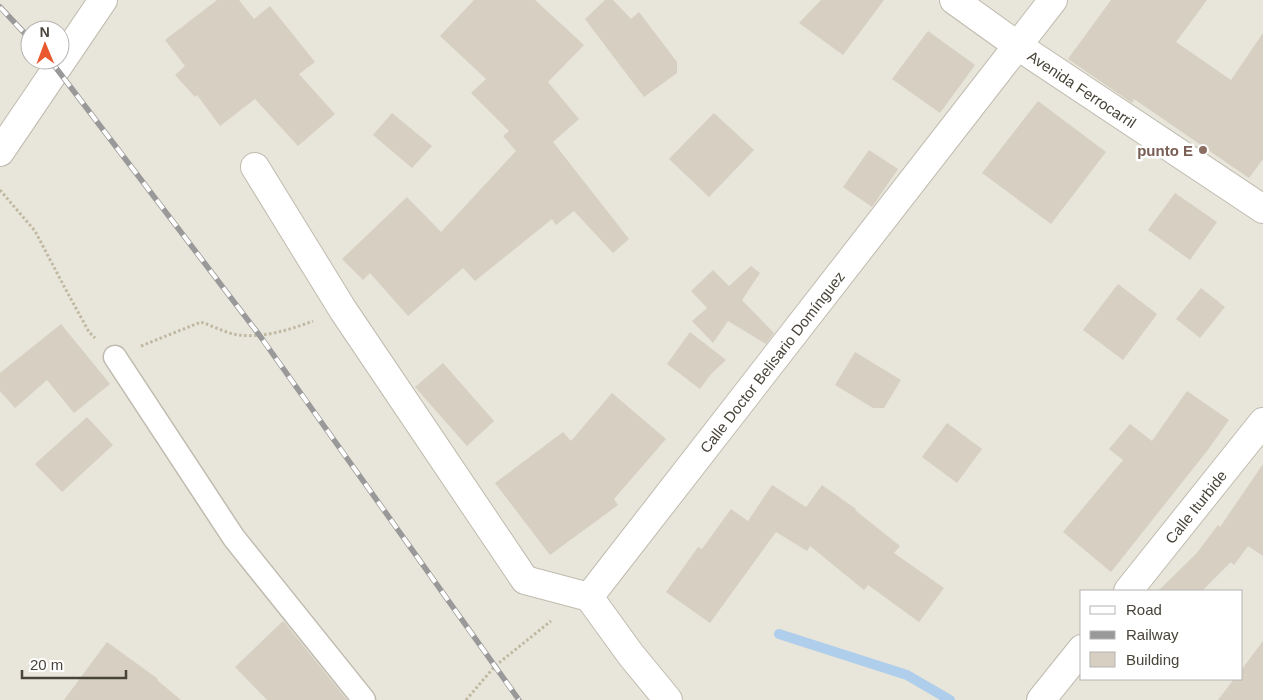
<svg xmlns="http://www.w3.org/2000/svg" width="1263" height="700" font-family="Arial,sans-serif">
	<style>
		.residential { fill: #e8e5da; fill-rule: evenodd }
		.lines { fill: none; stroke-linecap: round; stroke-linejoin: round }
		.stream { stroke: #aeceec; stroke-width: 10 }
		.building { fill: #d6cfc2 }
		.pedestrian-casing { stroke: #c0bbaf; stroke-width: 25 }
		.minor-casing { stroke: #c0bbaf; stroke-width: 30 }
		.tertiary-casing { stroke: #c0bbaf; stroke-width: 30 }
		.path { stroke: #c0b8a1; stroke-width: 3; stroke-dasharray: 2.5 2.5; stroke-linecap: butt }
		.pedestrian { stroke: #fff; stroke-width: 22 }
		.minor { stroke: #fff; stroke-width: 28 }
		.tertiary { stroke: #fff; stroke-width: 28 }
		.rail-casing { stroke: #999; stroke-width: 5.5 }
		.rail { stroke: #fff; stroke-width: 4; stroke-dasharray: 11; stroke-linecap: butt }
		.education-dot { fill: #8d6e63; stroke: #fff; stroke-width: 2 }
		.labels { text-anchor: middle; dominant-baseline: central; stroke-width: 5; stroke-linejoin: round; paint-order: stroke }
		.street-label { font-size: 15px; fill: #49443a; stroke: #fff }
		.education-label { font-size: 15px; font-weight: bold; fill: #785e54; stroke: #fff; text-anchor: end }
	</style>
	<rect width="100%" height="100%" fill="#f5f3ec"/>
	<path class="residential" d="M0,0H1263V700H0ZM30,30H60V60H30ZM1082,591H1242V679H1082Z"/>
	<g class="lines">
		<polyline class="stream" points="779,634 907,675 950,700"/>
	</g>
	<g class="building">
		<polygon points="217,0 239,0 254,19 270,6 315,62 299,74 335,114 298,146 255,99 220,126 197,95 195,97 175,75 185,66 165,40"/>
		<polygon points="474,0 535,0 584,45 548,82 579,119 553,142 629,239 613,253 574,211 556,225 552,219 475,281 463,268 408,316 370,273 363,280 342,259 407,197 441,232 516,151 503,136 509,131 471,93 486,79 440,36"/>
		<polygon points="605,0 613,0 631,19 639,12 677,62 677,73 644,97 585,19"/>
		<polygon points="821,0 884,0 843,55 799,23"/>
		<polygon points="1111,0 1207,0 1176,42 1231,80 1263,33 1263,159 1249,178 1134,99 1132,103 1068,59"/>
		<polygon points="928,31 975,65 940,113 892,79"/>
		<polygon points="1038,101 1106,152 1051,224 982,173"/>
		<polygon points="392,113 432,146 412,168 373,135"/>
		<polygon points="714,113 754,150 709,197 669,159"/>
		<polygon points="869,150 898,169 872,207 843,187"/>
		<polygon points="1175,193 1217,222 1190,260 1148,230"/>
		<polygon points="751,266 760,273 742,300 774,333 766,344 728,321 713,343 692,321 707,308 691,291 713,270 729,286"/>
		<polygon points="1118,284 1157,314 1123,360 1083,330"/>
		<polygon points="1201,288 1225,307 1200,338 1176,319"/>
		<polygon points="61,324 110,384 74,413 47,380 15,408 0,391 0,373"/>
		<polygon points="690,332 726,360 711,374 700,389 667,364"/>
		<polygon points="855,352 901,380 884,408 873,408 835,385"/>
		<polygon points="443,363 494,421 467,446 415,387"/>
		<polygon points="1187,391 1229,420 1207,451 1111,572 1063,532 1123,460 1109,449 1130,424 1152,441"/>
		<polygon points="612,393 666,439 614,499 618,505 550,555 495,483 563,432 571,441"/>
		<polygon points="87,417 113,445 62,492 35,464"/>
		<polygon points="947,423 982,449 957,483 922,457"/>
		<polygon points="1263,464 1263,556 1248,546 1234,565 1231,562 1202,591 1158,591 1196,554 1218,525 1220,527"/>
		<polygon points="772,485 806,507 822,485 856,509 855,510 900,546 894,553 944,588 919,622 868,585 864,590 810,546 807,551 776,532 710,623 666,592 698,547 702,549 731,509 748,521"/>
		<polygon points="283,621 285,623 347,700 267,700 235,667"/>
		<polygon points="1263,641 1263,700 1218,700 1234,679 1242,679 1242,669"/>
		<polygon points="107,642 158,679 157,680 181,700 64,700"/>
	</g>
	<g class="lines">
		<defs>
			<polyline id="pedestrian" points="115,357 234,538 364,700"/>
			<g id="minor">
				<path id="s1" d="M954,0L1018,46L1263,209"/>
				<polyline points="0,152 103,0"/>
				<polyline points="255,167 343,310 525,580 589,597 631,655 668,700"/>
				<path id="s2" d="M589,597L1053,0"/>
			</g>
			<g id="tertiary">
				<path id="s3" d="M1128,591L1263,422"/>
				<polyline points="1041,700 1082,649"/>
			</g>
		</defs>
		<use href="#pedestrian" class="pedestrian-casing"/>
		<use href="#minor" class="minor-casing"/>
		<use href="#tertiary" class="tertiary-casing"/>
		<g class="path">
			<polyline points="0,190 35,231 66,290 89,332 95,338"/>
			<path d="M141,346L201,322C213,326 226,333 238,335C264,338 289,330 313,321"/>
			<polyline points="466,700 495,666 551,621"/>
		</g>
		<use href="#pedestrian" class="pedestrian"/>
		<use href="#minor" class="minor"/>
		<use href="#tertiary" class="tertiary"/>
		<defs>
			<g id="rail">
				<polyline points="0,7 30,39"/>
				<polyline points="50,60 260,336 519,700"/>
			</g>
		</defs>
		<use href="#rail" class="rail-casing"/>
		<use href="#rail" class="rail"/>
	</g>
	<circle class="education-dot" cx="1203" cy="150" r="5"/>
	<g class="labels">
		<g class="street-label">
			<text stroke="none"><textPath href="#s1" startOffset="156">Avenida Ferrocarril</textPath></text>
			<text stroke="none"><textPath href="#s2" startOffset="298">Calle Doctor Belisario Domínguez</textPath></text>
			<text stroke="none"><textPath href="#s3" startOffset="108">Calle Iturbide</textPath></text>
		</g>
		<g class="education-label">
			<text x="1193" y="150">punto E</text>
		</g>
	</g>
	<rect x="1080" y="590" width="162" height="90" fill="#ffffff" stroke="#b6b4b0"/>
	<rect x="1090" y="606" width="25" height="8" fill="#ffffff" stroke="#b6b4b0"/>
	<text x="1126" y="615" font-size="15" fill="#49443a">Road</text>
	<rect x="1090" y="631" width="25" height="8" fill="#999999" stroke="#b6b4b0"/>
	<text x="1126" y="640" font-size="15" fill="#49443a">Railway</text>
	<rect x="1090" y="652" width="25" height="15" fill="#d6cfc2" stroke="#b6b4b0"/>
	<text x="1126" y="665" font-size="15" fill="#49443a">Building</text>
	<g transform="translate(45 45) rotate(359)"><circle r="24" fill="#ffffff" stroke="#b6b4b0"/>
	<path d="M0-4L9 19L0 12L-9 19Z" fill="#ea582e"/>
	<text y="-8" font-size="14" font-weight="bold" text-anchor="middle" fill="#49443a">N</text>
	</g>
	<path d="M22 670v8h104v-8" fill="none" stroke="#49443a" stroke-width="2.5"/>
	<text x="30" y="670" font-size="15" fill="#49443a" stroke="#ffffff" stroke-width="4" paint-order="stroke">20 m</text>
</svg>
